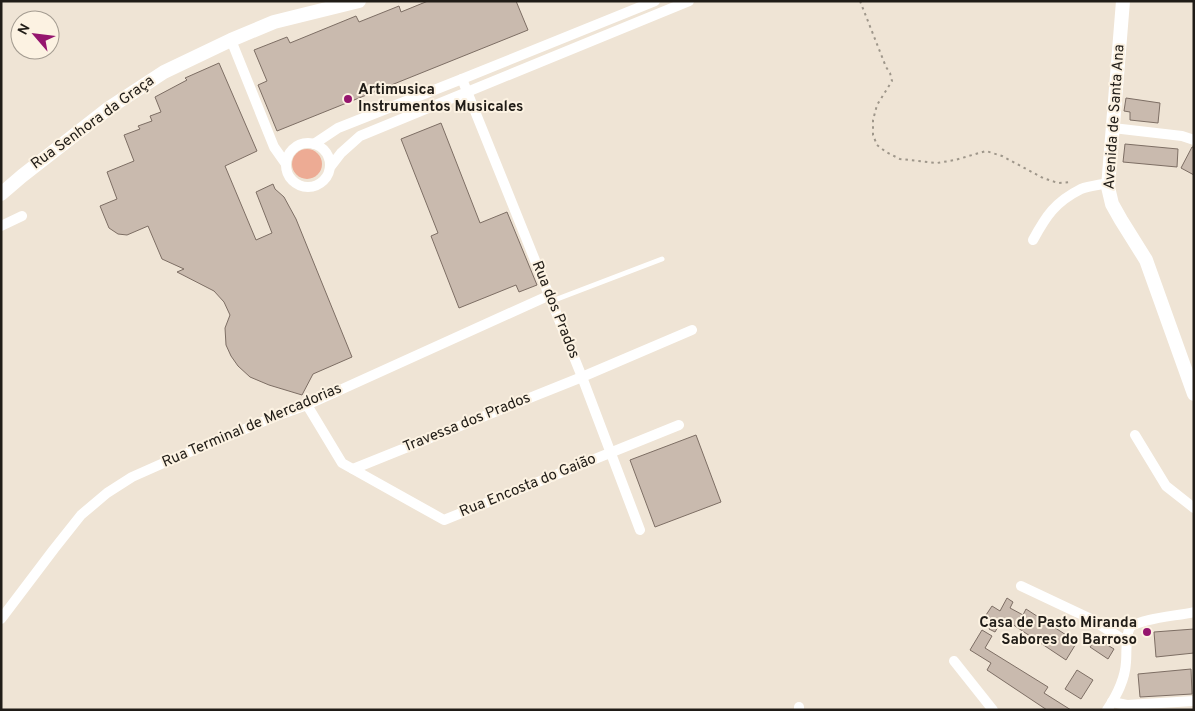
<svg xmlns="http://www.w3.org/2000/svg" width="1195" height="711" font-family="Overpass,sans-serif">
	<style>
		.green { fill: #edab94 }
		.building { fill: #c9baae; stroke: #7d6e64 }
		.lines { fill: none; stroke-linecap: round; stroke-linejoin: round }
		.path { stroke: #9e968a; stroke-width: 2; stroke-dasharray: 2.5 4; stroke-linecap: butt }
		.lane { stroke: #fff; stroke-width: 5 }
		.street { stroke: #fff; stroke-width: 10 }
		.secondary { stroke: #fff; stroke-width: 14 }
		.poi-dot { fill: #95156e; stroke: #fcf2e2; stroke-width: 2 }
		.labels { text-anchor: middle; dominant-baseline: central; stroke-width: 4; stroke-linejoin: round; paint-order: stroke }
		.poi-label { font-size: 15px; font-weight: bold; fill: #201c17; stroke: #fcf2e2; text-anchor: start }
		.street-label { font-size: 15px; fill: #201c17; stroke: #fcf2e2 }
	</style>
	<rect width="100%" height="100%" fill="#efe4d5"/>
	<circle class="green" cx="307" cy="164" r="15"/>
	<g class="building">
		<polygon points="428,1 516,1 528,30 277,131 258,85 267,81 254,50 287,37 290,43 356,16 359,22 399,6 401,12"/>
		<polygon points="219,63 257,151 225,166 256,240 272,233 256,192 273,184 275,189 284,197 296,219 352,357 313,374 302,395 269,385 250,377 238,366 231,356 226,345 225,328 230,315 224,302 214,291 177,272 184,269 162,259 148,226 127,235 118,234 109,228 100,206 117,199 107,172 134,161 124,135 140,129 138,126 152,121 150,116 161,112 155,97 187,80 185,78"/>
		<polygon points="1126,98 1160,103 1158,123 1130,120 1130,112 1124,111"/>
		<polygon points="441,123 480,223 507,212 537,285 519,292 516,285 459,308 431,236 438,233 401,139"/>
		<polygon points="1125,144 1178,149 1177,167 1123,162"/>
		<polygon points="1192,147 1194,147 1194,175 1181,168"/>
		<polygon points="696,435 721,502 655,527 630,460"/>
		<polygon points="1007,598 1013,602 1010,608 1023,615 1026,609 1077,642 1066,660 1003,618 995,632 989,629 994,620 986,615 992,606 1000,611"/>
		<polygon points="1194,629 1194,653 1156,657 1154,632"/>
		<polygon points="982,630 992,636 985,648 1048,687 1044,693 1071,710 1047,710 987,670 991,663 970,650"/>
		<polygon points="1096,638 1114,649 1108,659 1090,647"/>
		<polygon points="1191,669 1192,694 1140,697 1138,674"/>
		<polygon points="1077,670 1093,680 1081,699 1065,689"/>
	</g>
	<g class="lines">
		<polyline class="path" points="860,1 886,67 890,73 892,81 877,105 873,120 873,135 877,145 886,152 900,159 937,163 955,160 986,151 1002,156 1043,178 1058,183 1072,182"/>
		<polyline class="lane" points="552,301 662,259"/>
		<g class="street">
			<polyline points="231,40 274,147 286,164"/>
			<polyline points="462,79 582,377 640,530"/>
			<polyline points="1113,128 1182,136 1194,140"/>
			<circle cx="308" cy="165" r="22"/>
			<polyline points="314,144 338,128 462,79 655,1"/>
			<polyline points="331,166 341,153 360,136 689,1"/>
			<polyline points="1,226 22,216"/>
			<path d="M1033,240C1046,216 1055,202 1081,189C1089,186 1099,185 1108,183"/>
			<polyline points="307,405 342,463 444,520 679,425"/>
			<polyline points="1135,435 1166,486 1194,508"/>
			<polyline points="353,469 582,377 692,330"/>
			<polyline points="1021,586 1091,619 1127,642"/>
			<polyline points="1,619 54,549 81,515 107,493 132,477 168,461 279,415 307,405 550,295"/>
			<polyline points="954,661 993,710"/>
			<polyline points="1112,702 1127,705 1194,701"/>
			<polyline points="799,707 799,710"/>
			<path d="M1107,710C1117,695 1125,680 1126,662C1127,651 1125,637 1130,627C1143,618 1177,616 1194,612"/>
		</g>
		<g class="secondary">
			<polyline points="1123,1 1108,187 1112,204 1121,220 1146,260 1194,394"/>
			<polyline points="1,194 22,176 109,108 164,72 231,40 274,22 359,1"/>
		</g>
	</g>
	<g class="poi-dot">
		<circle cx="348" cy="99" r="5"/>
		<circle cx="1147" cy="632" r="5"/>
	</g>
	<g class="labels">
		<g class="poi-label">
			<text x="358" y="90">Artimusica<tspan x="358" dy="17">Instrumentos Musicales</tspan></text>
			<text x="1137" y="623" text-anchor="end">Casa de Pasto Miranda<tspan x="1137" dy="17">Sabores do Barroso</tspan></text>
		</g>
		<g class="street-label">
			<text transform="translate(1115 117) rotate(-86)">Avenida de Santa Ana</text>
			<text transform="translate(93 123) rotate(-36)">Rua Senhora da Graça</text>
			<text transform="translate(555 310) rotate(68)">Rua dos Prados</text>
			<text transform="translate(467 423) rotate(-22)">Travessa dos Prados</text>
			<text transform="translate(252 426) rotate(-23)">Rua Terminal de Mercadorias</text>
			<text transform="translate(528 486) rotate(-22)">Rua Encosta do Gaião</text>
		</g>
	</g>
	<rect width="1195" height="711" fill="none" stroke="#201c17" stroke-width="5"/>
	<g transform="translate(35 35) rotate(298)"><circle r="24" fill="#fcf2e2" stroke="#a49c91"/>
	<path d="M0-4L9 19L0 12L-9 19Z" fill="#95156e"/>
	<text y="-8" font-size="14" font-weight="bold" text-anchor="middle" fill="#201c17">N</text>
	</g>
</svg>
